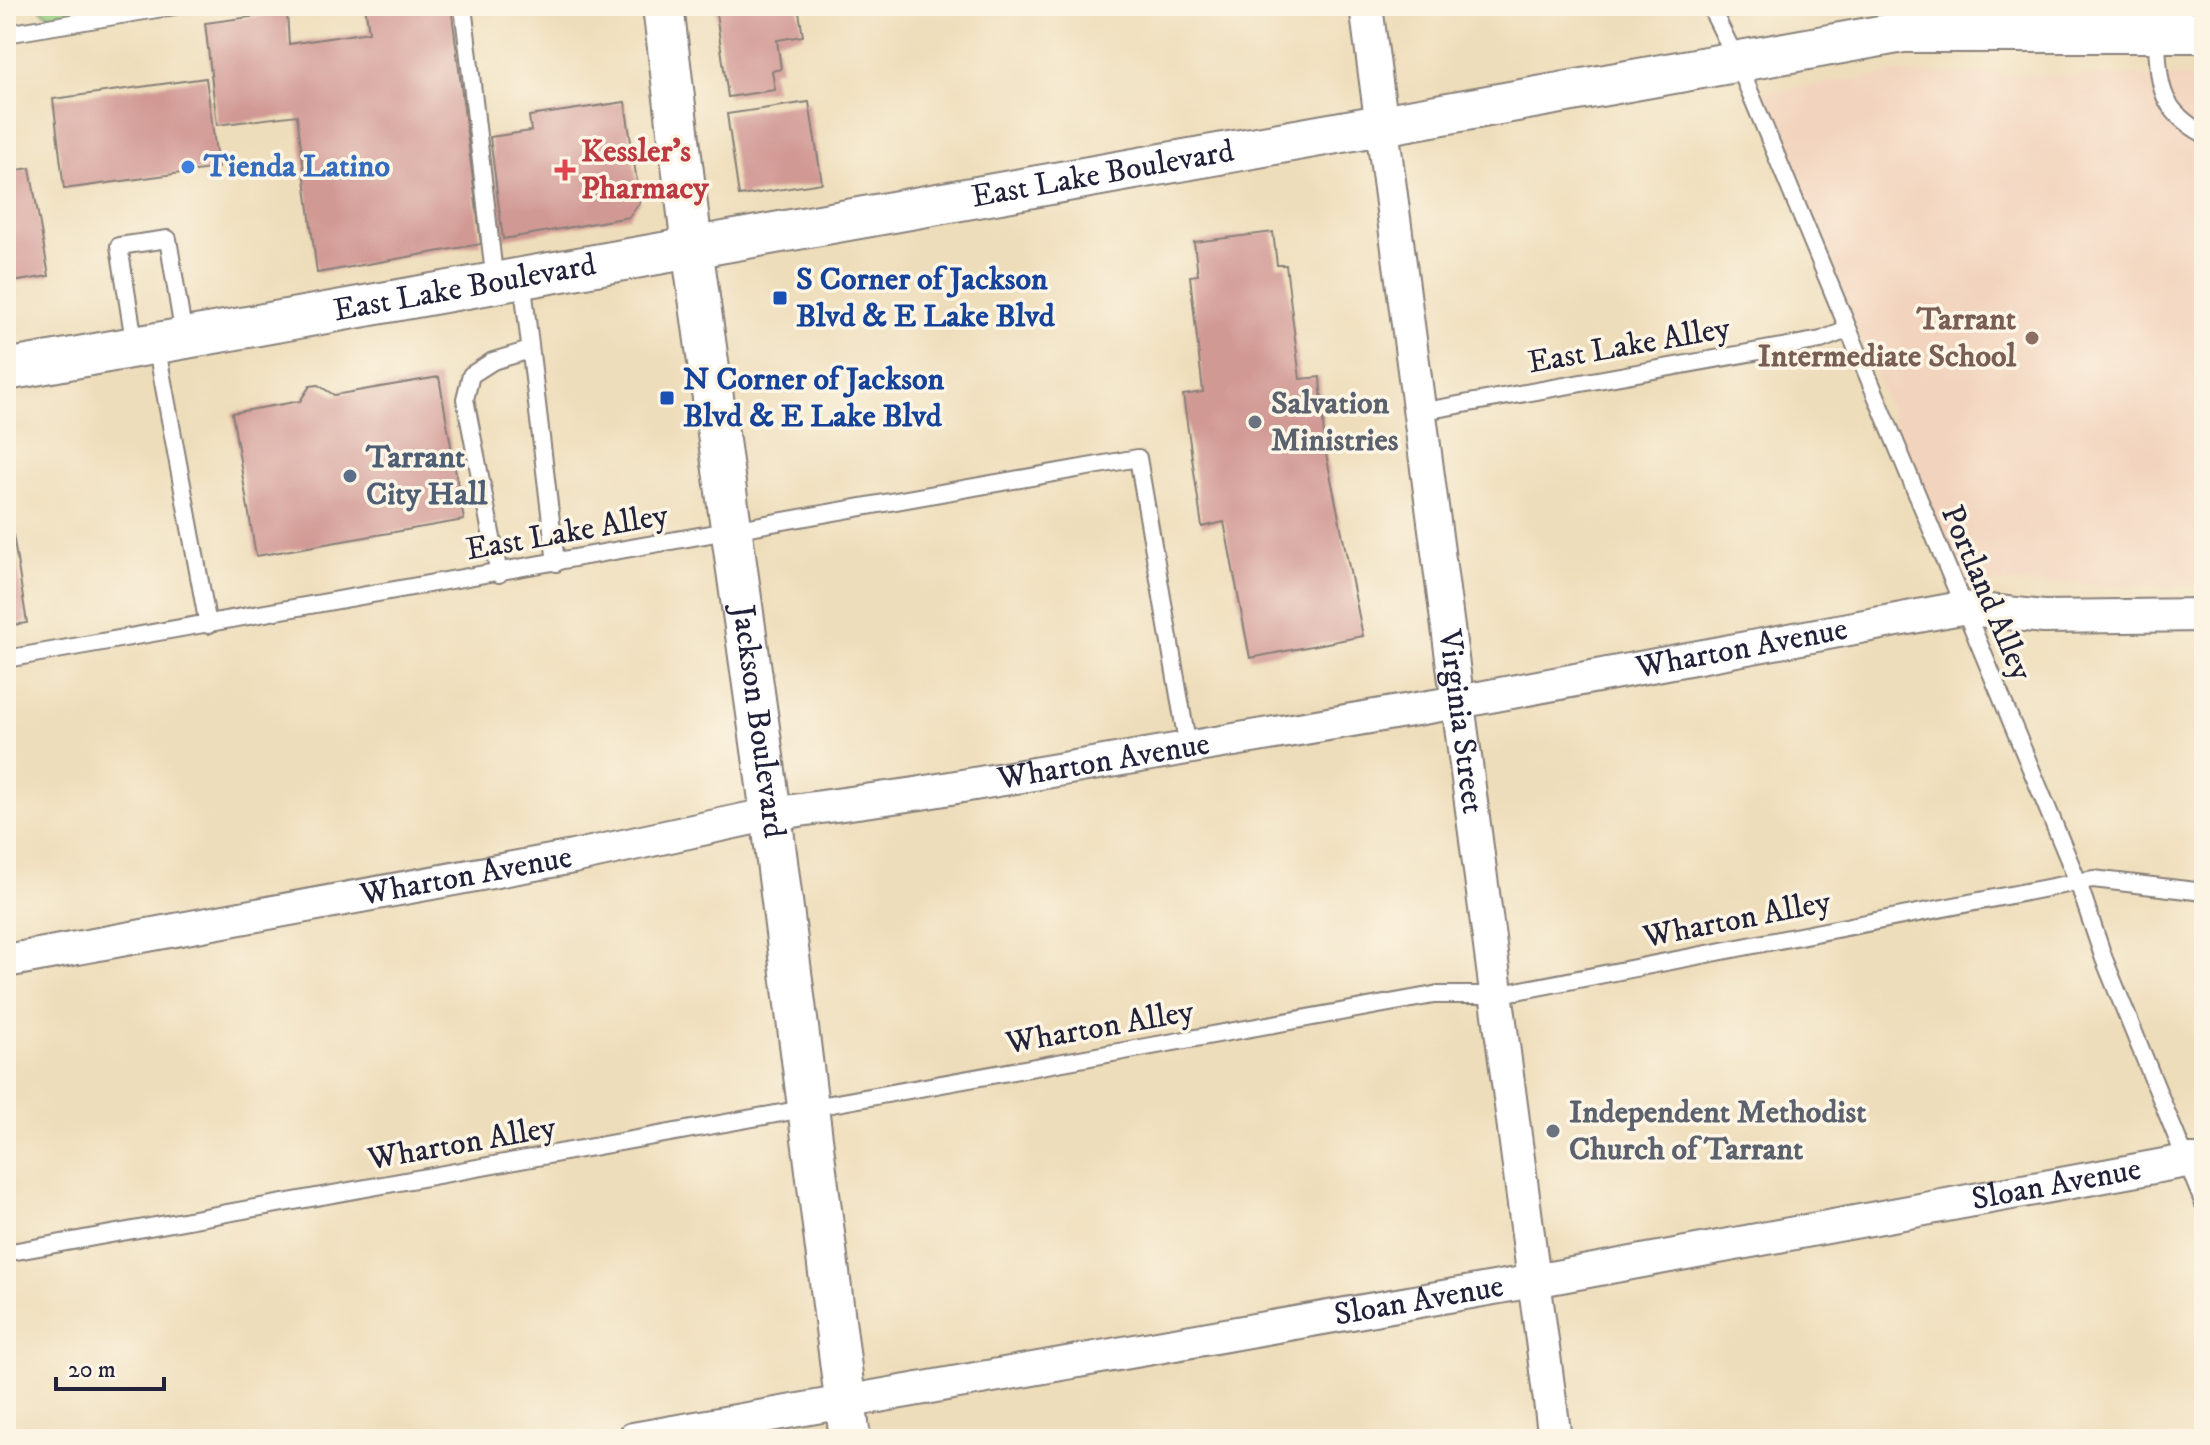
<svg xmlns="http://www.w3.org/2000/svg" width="2210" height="1445" font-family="'IM FELL DW Pica',serif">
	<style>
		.built { fill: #f2d4be }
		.green { fill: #98d083; stroke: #5d795f; stroke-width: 2 }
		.building { fill: #d19994 }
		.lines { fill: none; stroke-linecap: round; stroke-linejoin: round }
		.service-casing { stroke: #88807a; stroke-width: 20 }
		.minor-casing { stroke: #88807a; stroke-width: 36 }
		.tertiary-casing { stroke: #88807a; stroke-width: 44 }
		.service { stroke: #fff; stroke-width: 16 }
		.minor { stroke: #fff; stroke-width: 32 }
		.tertiary { stroke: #fff; stroke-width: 40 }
		.shop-dot { fill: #3f7fe0; stroke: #fcf5e5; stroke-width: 3 }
		.health-dot { fill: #e0444e; stroke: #fcf5e5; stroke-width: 3 }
		.transit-dot { fill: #1a4fb4; stroke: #fcf5e5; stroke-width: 3 }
		.education-dot { fill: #8d6e63; stroke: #fcf5e5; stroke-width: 3 }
		.worship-dot { fill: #6b7280; stroke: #fcf5e5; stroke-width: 3 }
		.service-dot { fill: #5c6f8a; stroke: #fcf5e5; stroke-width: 3 }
		.labels { text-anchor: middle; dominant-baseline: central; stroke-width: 7; stroke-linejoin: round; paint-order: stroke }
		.health-label { font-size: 32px; font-weight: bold; fill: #be3a42; stroke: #fcf5e5; text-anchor: start }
		.shop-label { font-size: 32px; font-weight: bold; fill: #366cbe; stroke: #fcf5e5; text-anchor: start }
		.street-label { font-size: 32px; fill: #22223b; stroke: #fcf5e5 }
		.transit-label { font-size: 32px; font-weight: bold; fill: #164399; stroke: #fcf5e5; text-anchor: start }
		.education-label { font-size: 32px; font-weight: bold; fill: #785e54; stroke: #fcf5e5; text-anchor: end }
		.worship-label { font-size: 32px; font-weight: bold; fill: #5b616d; stroke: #fcf5e5; text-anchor: start }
		.service-label { font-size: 32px; font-weight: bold; fill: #4e5e75; stroke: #fcf5e5; text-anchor: start }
	</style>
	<rect width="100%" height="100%" fill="#fcf5e5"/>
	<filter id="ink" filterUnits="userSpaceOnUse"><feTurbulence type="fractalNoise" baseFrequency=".0125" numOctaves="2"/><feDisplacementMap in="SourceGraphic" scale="16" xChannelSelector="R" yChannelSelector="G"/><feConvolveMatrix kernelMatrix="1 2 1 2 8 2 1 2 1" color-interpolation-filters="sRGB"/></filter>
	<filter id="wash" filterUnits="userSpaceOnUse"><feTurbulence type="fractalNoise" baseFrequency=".006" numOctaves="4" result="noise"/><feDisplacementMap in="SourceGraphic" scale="32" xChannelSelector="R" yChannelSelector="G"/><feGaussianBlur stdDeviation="1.8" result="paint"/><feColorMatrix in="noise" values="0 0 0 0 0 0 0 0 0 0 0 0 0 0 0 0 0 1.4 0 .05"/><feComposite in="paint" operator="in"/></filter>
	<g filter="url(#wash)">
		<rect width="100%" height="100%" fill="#eeddba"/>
		<polygon class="built" points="1893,73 2204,77 2204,585 1960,583 1761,93"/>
		<path class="green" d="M38,6H77L80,19C62,20 51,20 38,6Z"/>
		<g id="blocks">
			<g class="building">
				<polygon points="365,6 451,6 481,244 317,273 297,115 217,125 205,23 287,12 289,44 369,32"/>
				<polygon points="715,6 798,6 803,36 777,40 781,69 772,71 775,90 728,97"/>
				<polygon points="206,78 218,168 64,189 53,99"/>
				<polygon points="625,102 640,202 629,217 503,239 490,137 531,131 529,116"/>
				<polygon points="809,102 822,183 739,196 727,114"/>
				<polygon points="30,168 49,276 6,283 6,189 15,187 12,171"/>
				<polygon points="1273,232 1277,265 1286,265 1300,379 1320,377 1325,449 1363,636 1250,658 1224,522 1202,527 1183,395 1203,392 1190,276 1198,275 1194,242"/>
				<polygon points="439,377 464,520 256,556 232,413 300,401 310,386 318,385 334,395"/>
				<polygon points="6,490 27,623 6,626"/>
			</g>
		</g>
	</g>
	<g filter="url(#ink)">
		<use href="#blocks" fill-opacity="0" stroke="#88807a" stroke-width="2"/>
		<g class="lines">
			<defs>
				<g id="service">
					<polyline points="463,6 495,283"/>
					<polyline points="1710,6 1737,61 2078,882 2104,959 2204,1204"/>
					<path d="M2156,32C2160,82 2156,108 2204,134"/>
					<polyline points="6,34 175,6"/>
					<polyline points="522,278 556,563"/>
					<polyline points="156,344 208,625"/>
					<polyline points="135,347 119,246 168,239 184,337"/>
					<polyline points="1419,412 1821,340 1847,330"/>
					<polyline points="499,574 465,399 471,375 493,361 530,350"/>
					<polyline points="6,659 1138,458 1188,748"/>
					<polyline points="6,1253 1434,995 1496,995 2093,879 2204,892"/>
				</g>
				<g id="minor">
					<path id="s1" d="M1366,6L1555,1439"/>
					<path id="s2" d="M6,961L573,857L771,814L915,794L1458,702L1961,608L2044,617L2204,615"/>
					<path id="s3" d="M633,1439L1534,1281L2186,1161H2204"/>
				</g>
				<g id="tertiary">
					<path id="s4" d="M663,6L692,247L771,814L850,1439"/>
					<path id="s5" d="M6,370L1903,32H2204"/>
				</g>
			</defs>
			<use href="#service" class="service-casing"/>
			<use href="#minor" class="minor-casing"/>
			<use href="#tertiary" class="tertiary-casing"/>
			<use href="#service" class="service"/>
			<use href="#minor" class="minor"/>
			<use href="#tertiary" class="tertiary"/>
		</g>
	</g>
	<circle class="shop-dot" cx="188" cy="167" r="8"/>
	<path class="health-dot" d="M561 158h8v8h8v8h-8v8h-8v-8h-8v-8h8z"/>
	<g class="transit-dot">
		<rect x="772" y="290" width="16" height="16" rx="4"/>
		<rect x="659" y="390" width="16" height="16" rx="4"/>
	</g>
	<circle class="education-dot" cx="2032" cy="338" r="8"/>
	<g class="worship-dot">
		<circle cx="1255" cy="422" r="8"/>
		<circle cx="1553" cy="1131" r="8"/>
	</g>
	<circle class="service-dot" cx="350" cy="476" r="8"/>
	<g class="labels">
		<g class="health-label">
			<text x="581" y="152">Kessler's<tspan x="581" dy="37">Pharmacy</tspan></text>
		</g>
		<g class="shop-label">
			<text x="204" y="167">Tienda Latino</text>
		</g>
		<g class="street-label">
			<text stroke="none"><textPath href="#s5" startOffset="1114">East Lake Boulevard</textPath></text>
			<text stroke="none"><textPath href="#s5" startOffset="466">East Lake Boulevard</textPath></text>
			<text transform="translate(1629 346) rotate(-10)">East Lake Alley</text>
			<text transform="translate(567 533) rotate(-10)">East Lake Alley</text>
			<text transform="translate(1986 593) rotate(67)">Portland Alley</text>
			<text stroke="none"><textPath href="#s2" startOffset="1764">Wharton Avenue</textPath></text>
			<text stroke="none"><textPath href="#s4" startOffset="722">Jackson Boulevard</textPath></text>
			<text stroke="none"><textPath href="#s1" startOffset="722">Virginia Street</textPath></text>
			<text stroke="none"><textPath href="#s2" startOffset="1116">Wharton Avenue</textPath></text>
			<text stroke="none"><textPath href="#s2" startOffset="468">Wharton Avenue</textPath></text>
			<text transform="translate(1737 920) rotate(-11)">Wharton Alley</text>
			<text transform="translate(1100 1028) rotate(-10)">Wharton Alley</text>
			<text transform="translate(462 1144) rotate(-10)">Wharton Alley</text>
			<text stroke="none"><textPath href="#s3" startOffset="1446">Sloan Avenue</textPath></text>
			<text stroke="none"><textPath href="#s3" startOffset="798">Sloan Avenue</textPath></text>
		</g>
		<g class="transit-label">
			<text x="796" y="280">S Corner of Jackson<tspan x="796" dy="37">Blvd &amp; E Lake Blvd</tspan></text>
			<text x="683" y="380">N Corner of Jackson<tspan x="683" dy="37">Blvd &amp; E Lake Blvd</tspan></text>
		</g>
		<g class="education-label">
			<text x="2016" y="320">Tarrant<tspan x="2016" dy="37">Intermediate School</tspan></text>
		</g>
		<g class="worship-label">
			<text x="1271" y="404">Salvation<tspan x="1271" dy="37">Ministries</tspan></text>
			<text x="1569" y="1113">Independent Methodist<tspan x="1569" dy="37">Church of Tarrant</tspan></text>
		</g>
		<g class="service-label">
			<text x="366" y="458">Tarrant<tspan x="366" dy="37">City Hall</tspan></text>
		</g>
	</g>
	<rect width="2210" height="1445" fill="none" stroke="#fcf5e5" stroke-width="32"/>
	<path d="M56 1377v12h108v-12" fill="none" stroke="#22223b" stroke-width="4"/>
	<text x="68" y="1377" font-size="24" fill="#22223b" stroke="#fcf5e5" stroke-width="6" paint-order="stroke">20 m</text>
</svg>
